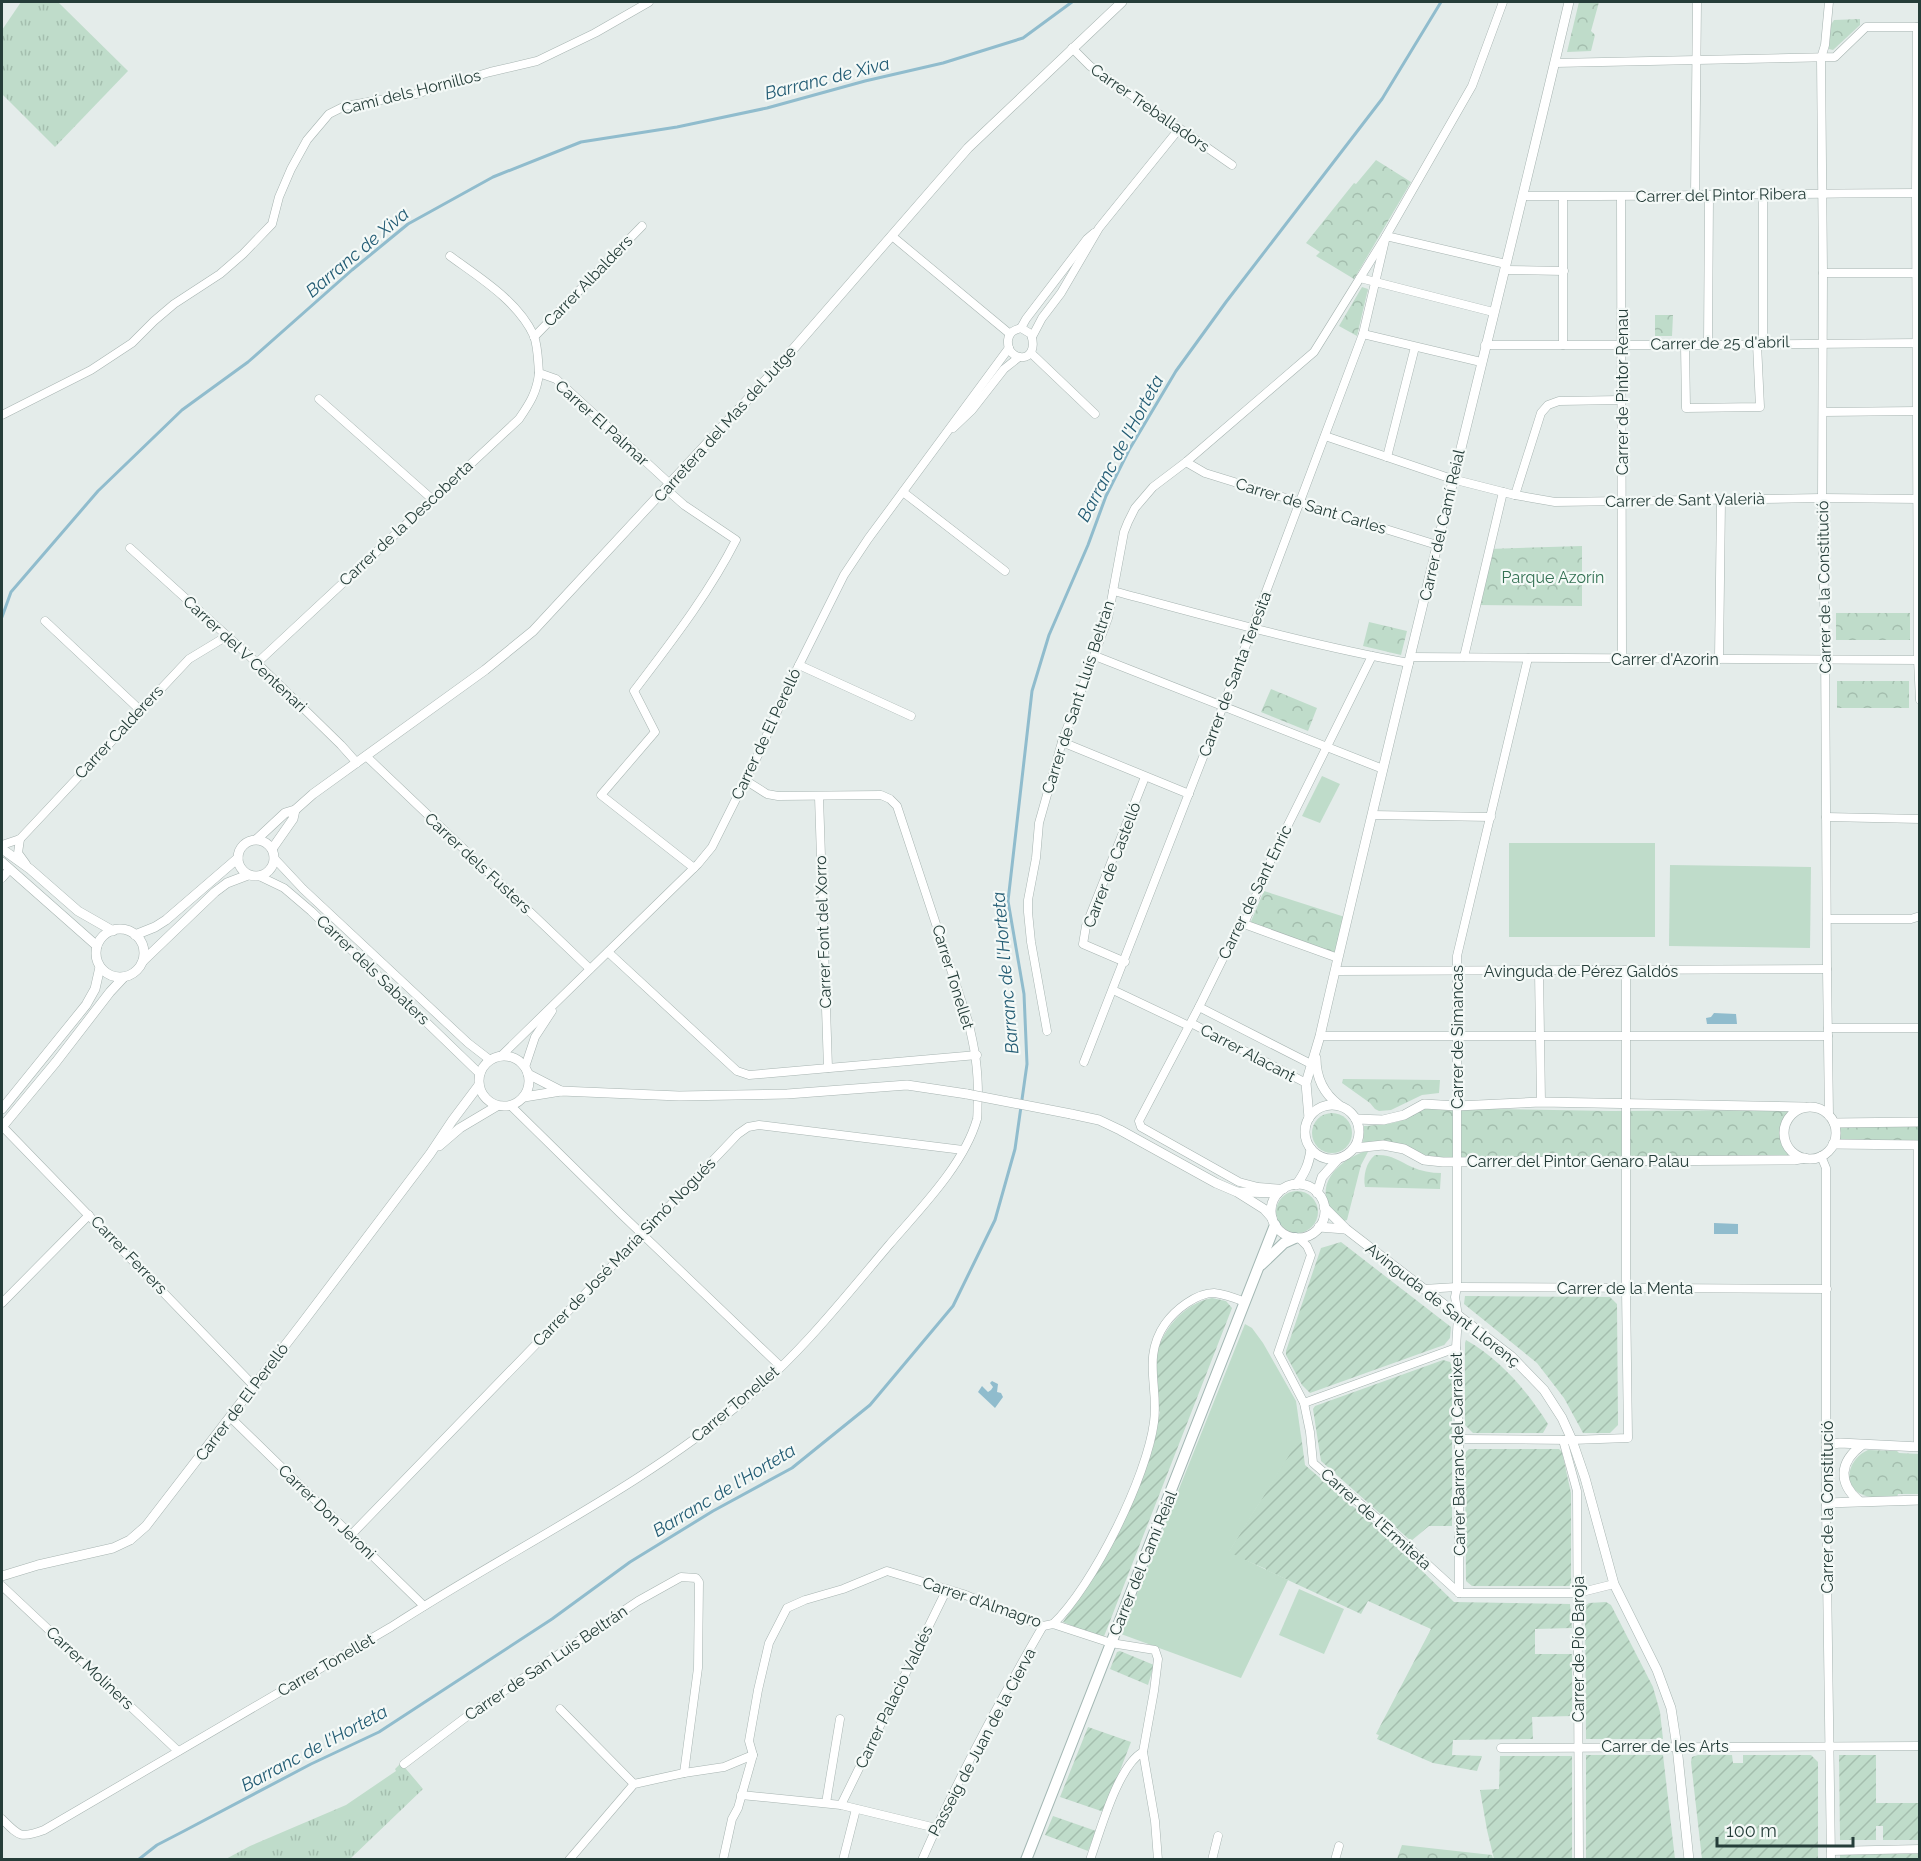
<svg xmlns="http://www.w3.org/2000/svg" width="1921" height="1861" font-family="Raleway,sans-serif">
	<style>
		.grass { fill: url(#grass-tufts) }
		.park { fill: url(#park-crowns) }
		.garden { fill: url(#garden-furrows) }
		.pitch { fill: #bfdcca }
		.water { fill: #90bccd }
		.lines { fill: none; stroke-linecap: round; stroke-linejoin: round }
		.stream { stroke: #90bccd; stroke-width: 3 }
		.minor-casing { stroke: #a7b4b1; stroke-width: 9 }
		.tertiary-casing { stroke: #a7b4b1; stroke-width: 10 }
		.secondary-casing { stroke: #a3b7b3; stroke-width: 12 }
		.minor { stroke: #fff; stroke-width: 8 }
		.tertiary { stroke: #fff; stroke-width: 9 }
		.secondary { stroke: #fff; stroke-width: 10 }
		.tertiary-bridge-casing { stroke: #a7b4b1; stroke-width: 10; stroke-linecap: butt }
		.tertiary-bridge { stroke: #fff; stroke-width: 9 }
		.labels { text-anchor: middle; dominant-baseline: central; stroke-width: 4.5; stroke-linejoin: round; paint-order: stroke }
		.street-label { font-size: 16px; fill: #253d39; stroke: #f4f9f7 }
		.park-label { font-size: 16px; fill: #327052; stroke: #f4f9f7 }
		.water-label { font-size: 18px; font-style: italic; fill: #235c74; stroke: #f4f9f7 }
	</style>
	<defs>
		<pattern id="grass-tufts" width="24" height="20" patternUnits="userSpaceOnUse" patternTransform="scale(1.5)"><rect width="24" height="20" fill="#bfdcca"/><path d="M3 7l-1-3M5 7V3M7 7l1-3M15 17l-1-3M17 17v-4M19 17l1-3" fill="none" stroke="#a4beae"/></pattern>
		<pattern id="park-crowns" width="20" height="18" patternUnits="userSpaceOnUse" patternTransform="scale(1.5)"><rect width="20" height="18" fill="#bfdcca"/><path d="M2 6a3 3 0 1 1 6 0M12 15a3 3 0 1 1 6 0" fill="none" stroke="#a4beae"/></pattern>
		<pattern id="garden-furrows" width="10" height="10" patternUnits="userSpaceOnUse" patternTransform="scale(1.5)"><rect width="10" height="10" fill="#bfdcca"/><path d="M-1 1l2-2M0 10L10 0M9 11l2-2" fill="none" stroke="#a4beae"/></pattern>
	</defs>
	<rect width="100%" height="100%" fill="#e4ecea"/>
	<g class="grass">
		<polygon points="21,2 58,2 128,71 55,147 2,94 2,30"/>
		<polygon points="401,1763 423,1789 350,1859 224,1860 250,1846 346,1805 396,1771 395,1769"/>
	</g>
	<g class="park">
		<polygon points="1579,2 1599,2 1591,31 1595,35 1591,51 1567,52"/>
		<polygon points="1860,19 1860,25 1833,50 1829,49 1830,26 1834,20"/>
		<polygon points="1376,160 1411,182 1354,279 1316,256 1320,252 1306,243 1354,183 1356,184"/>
		<polygon points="1362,287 1368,289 1357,336 1339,326"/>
		<polygon points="1655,315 1673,315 1672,336 1655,336"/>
		<polygon points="1582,546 1582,606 1476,605 1489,549"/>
		<rect x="1836" y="613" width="74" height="27"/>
		<polygon points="1369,622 1407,631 1401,655 1363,646"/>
		<rect x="1837" y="681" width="72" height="27"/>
		<polygon points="1271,689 1317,708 1308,731 1261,712"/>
		<polygon points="1264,891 1348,918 1338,958 1249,926"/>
		<polygon points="1343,1079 1440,1080 1439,1093 1422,1095 1391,1110 1379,1111 1375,1109 1370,1103 1342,1083"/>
		<path d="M1426,1108L1612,1111L1793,1110C1777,1124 1777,1144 1793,1158L1436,1157C1411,1153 1388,1142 1363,1142L1364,1126C1394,1124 1400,1123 1426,1108Z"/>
		<circle cx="1332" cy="1133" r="20"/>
		<polygon points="1834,1123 1919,1123 1919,1144 1833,1144 1835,1129"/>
		<path d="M1369,1150L1361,1165L1347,1220L1344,1221C1339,1216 1331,1210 1328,1204C1317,1177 1347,1156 1369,1150Z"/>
		<path d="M1375,1155C1391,1154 1399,1161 1412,1167C1421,1171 1431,1173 1441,1173L1440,1189L1365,1187C1363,1176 1366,1162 1375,1155Z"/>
		<circle cx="1297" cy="1212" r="21"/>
		<path d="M1868,1450L1897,1451L1899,1453L1919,1454V1494H1898L1897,1497C1887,1497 1873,1499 1863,1495C1840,1485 1849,1458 1868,1450Z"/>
		<polygon points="1402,1845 1492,1855 1493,1859 1397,1859"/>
	</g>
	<g class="garden">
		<polygon points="1341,1242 1451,1327 1450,1338 1444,1345 1310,1393 1302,1385 1286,1355 1286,1351 1321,1248"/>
		<polygon points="1465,1296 1610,1297 1617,1304 1618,1425 1610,1433 1583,1433 1564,1398 1537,1363 1464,1304"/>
		<path d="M1212,1298L1226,1301L1232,1308L1103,1639L1063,1622L1090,1582L1145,1468L1160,1412L1159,1411C1159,1394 1155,1375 1156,1360C1159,1332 1184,1303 1212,1298Z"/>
		<path d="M1466,1340C1501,1360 1527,1391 1548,1424L1543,1433H1473L1465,1425V1343Z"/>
		<polygon points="1443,1360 1450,1362 1452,1367 1452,1526 1429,1526 1411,1541 1321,1461 1313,1409 1315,1406"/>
		<polygon points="1301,1435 1305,1465 1376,1526 1454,1602 1570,1604 1572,1628 1535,1629 1535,1654 1572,1654 1572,1716 1532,1717 1533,1739 1453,1740 1452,1755 1482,1756 1477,1771 1433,1763 1377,1739 1379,1735 1376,1734 1431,1629 1368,1601 1361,1614 1266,1570 1266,1569 1228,1553"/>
		<polygon points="1469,1449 1559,1449 1562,1452 1571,1493 1571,1586 1472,1586 1466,1581 1465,1453"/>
		<polygon points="1606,1602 1611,1605 1653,1687 1660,1712 1663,1739 1586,1739 1585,1606 1589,1603"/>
		<polygon points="1120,1651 1154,1665 1148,1685 1110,1669 1117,1652"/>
		<polygon points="1088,1727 1131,1742 1104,1812 1060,1797"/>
		<polygon points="1586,1755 1663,1755 1675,1859 1586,1859"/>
		<polygon points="1698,1755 1732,1755 1733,1763 1743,1763 1743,1755 1811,1755 1818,1762 1818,1859 1702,1859 1691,1762 1692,1757"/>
		<polygon points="1839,1755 1876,1755 1876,1803 1919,1803 1919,1840 1883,1840 1883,1826 1876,1826 1876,1840 1840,1840"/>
		<polygon points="1500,1756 1572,1756 1572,1859 1494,1859 1487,1830 1480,1790 1499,1789"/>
		<polygon points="1053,1816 1096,1831 1088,1851 1045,1835"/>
		<rect x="1840" y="1854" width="79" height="5"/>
	</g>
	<g class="pitch">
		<polygon points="1322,776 1340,784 1320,823 1302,816"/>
		<rect x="1509" y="843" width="146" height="94"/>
		<polygon points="1670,865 1811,867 1810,948 1669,946"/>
		<polygon points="1245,1324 1252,1328 1263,1343 1296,1401 1301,1436 1229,1552 1288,1580 1241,1678 1121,1634"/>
		<polygon points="1299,1589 1344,1609 1324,1654 1279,1635"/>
	</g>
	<g class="water">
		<polygon points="1714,1013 1736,1014 1737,1024 1707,1024 1706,1018 1711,1017"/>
		<polygon points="1714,1223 1738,1224 1738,1234 1714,1234"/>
		<polygon points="992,1381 998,1384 997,1392 1001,1393 1003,1397 995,1408 978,1392 982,1386 988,1392 991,1390 993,1387 990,1383"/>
	</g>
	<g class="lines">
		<g class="stream">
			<polyline points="2,617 11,592 98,491 182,410 248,362 352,270 408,224 493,177 581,142 677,127 767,108 865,81 943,63 1023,38 1072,2"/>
			<polyline points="138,1860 157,1845 184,1831 311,1764 379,1732 552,1619 630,1562 713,1511 792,1468 870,1405 953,1306 995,1220 1015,1149 1027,1064 1024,994 1008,901 1032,691 1049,635 1088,545 1106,496 1129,450 1176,371 1226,302 1382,99 1441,2"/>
		</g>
		<defs>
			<g id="minor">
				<polyline points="1917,27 1916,193 1918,660 1920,700"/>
				<polyline points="1072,48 1090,66 1232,165"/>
				<polyline points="1555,63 1835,57 1866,27 1920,27"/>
				<polyline points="1695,195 1697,2"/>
				<path d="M1523,196C1655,197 1787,193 1920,193"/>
				<polyline points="1563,197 1563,345"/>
				<polyline points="1621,197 1622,658"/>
				<polyline points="892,236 1010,334"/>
				<path d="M450,256C480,278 518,301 534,336C538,347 538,361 539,373L556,379L670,484"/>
				<polyline points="1505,270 1564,271"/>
				<polyline points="1823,273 1917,273"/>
				<polyline points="1360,278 1386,236 1506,264"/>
				<polyline points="1021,328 1026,319 1087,239 1094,233"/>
				<path d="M1021,328L1031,334C1041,365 1006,363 1008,340C1009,332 1014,330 1021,328Z"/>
				<polyline points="1363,334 1481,362"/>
				<polyline points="534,337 642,226"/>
				<polyline points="1032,337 1042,318 1061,293 1099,228 1179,129"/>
				<polyline points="1763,343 1763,195"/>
				<polyline points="1485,345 1708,345 1920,343"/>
				<polyline points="1685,345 1686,408 1760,407 1757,344"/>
				<polyline points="1708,345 1709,196"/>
				<polyline points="1031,353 1095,414"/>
				<polyline points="319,399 432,499"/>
				<polyline points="1823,412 1918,411"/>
				<polyline points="2,415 91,370 132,343 154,321 174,304 220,274 243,254 272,224 279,197 291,169 307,140 329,114 345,106 416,94 490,72 537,61 595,33 649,2"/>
				<polyline points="953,428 972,410 1004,369 1019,357"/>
				<polyline points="1325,436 1452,479 1515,495 1555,502 1822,498 1920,499"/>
				<polyline points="1387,457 1415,347"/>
				<polyline points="1186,462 1205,473 1437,545"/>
				<path d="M666,489L684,505L736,540C708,595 671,642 634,691L655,732L601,795L694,868"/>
				<polyline points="903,492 1005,571"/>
				<polyline points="1515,495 1541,413 1548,405 1559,401 1621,400"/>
				<polyline points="130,548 257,663 341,745 357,763"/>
				<path d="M1113,591C1211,617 1309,645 1409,663"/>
				<polyline points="45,621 140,710"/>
				<polyline points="1095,656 1383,769"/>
				<polyline points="1410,657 1920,660"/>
				<polyline points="1464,657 1503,492"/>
				<polyline points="1719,659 1721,500"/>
				<path d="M257,663L519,419C530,403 537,392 539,373"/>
				<polyline points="799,665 911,716"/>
				<polyline points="1062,742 1189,794"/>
				<polyline points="366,756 590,969"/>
				<polyline points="819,797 828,1068"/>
				<polyline points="1372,815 1491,817"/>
				<polyline points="1826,817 1920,819"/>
				<polyline points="20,839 18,853 26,864"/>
				<polyline points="2,845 20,839 189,659 227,636"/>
				<polyline points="274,858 303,889 468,1043 490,1060"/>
				<polyline points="259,876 284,888 311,911 480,1074"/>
				<polyline points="2,878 9,870"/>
				<polyline points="1827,919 1911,919 1920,916"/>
				<polyline points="1244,924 1338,958"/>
				<polyline points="608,952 737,1071 749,1075 977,1055"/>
				<polyline points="1125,962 1083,944 1086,926 1145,777"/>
				<polyline points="1335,971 1827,969"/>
				<polyline points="1539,971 1541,1102"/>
				<polyline points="1113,990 1189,1026"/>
				<polyline points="1199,1007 1311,1064"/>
				<polyline points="1191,1023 1306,1083"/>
				<polyline points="1828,1028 1920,1028"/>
				<polyline points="1047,1031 1031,942 1028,912 1028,900 1036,858 1039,823 1062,742 1108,618 1124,532 1128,522 1135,508 1153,487 1186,462 1314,352 1360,278 1493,312"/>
				<polyline points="1320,1036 1828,1036"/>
				<polyline points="501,1056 698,864 712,847 758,755 788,687 844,575 868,539 1009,348"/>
				<polyline points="1084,1062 1223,706 1363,334 1386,236 1472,86 1503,2"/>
				<polyline points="525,1067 535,1037 552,1011"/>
				<polyline points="511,1106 620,1213 780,1366"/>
				<polyline points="1829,1116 1827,969 1825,643 1822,498 1823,273 1821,58 1825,45 1829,2"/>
				<polyline points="2,1126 254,1386"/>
				<polyline points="1821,1156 1826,1168 1826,1503 1831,1860"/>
				<polyline points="1284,1189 1258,1187 1239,1182 1141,1127 1139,1121 1199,1007 1239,926 1244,924 1273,855 1372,656"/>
				<polyline points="1299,1238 1307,1246 1311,1255 1278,1353 1304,1403 1310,1432 1313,1463 1379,1520 1459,1593"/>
				<polyline points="1423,1289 1457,1287 1827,1289"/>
				<polyline points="2,1303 89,1215"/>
				<polyline points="1304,1403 1456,1348"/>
				<polyline points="231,1418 424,1606"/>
				<polyline points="1459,1439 1572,1440 1628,1438 1626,1289 1626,971"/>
				<polyline points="1563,1440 1577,1491 1579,1860"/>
				<polyline points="1918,1447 1918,1145"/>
				<polyline points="351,1535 642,1235 738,1134 748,1127 759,1125 963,1150"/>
				<polyline points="2,1586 178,1751"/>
				<polyline points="1459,1593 1459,1439 1456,1348 1458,1316 1455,1297 1457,1287 1457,956 1528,658"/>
				<polyline points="1459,1593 1578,1593 1614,1584"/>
				<path d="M1053,1624C1093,1586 1147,1477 1154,1422C1159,1387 1142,1357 1165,1324C1175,1310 1196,1293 1214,1293C1225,1294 1235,1298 1245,1302"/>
				<polyline points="560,1709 634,1784"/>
				<polyline points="1501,1748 1920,1746"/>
				<polyline points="404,1764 474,1711 638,1601 681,1577 696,1578 699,1582 698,1668 684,1773"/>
				<polyline points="741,1795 841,1805 936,1828"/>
				<polyline points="826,1803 840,1719"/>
				<polyline points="841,1805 947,1589"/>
				<path d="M2,1819C19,1836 20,1839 44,1830L391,1627C509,1550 640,1489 748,1397C801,1353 844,1298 889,1245C919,1210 964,1165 977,1119C978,1113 977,1104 978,1097C978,1068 975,1049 968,1021L897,806L890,799L881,795L778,796L767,794L745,780"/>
				<polyline points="1831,1851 1920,1849"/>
				<polyline points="569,1860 634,1784 684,1773 724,1767 753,1755"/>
				<polyline points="723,1860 732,1819 738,1808 753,1755 749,1741 758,1690 769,1643 787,1608 805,1600 843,1589 887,1571 963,1594 1043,1626 1053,1624 1111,1643 1155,1650 1158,1659 1154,1691 1143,1752 1155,1821 1158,1860"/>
				<polyline points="843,1860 856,1809"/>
				<path d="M922,1860C957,1780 999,1702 1043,1626"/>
				<path d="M1090,1860C1100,1832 1118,1765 1143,1752"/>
				<polyline points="1212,1860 1218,1836"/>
				<polyline points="1335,1860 1339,1846"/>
			</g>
			<g id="tertiary">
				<polyline points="257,839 285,813 295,810 313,794 485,670 533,631 775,370 968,148 1122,2"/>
				<circle cx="256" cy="858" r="18"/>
				<polyline points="2,849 30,869 78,911 113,931"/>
				<polyline points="272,849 293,819 295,810"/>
				<polyline points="2,862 97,946"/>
				<circle cx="120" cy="953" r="24"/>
				<polyline points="135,935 155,927 166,920 238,858"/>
				<polyline points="143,961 215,892 227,883 248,875"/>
				<circle cx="504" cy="1081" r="25"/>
				<path d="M1316,1058C1316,1078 1323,1093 1339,1105"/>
				<polyline points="528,1074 561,1091"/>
				<polyline points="524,1097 561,1091 679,1096 787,1094 907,1085 967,1094"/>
				<circle cx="1332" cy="1132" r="27"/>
				<circle cx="1810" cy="1133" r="26"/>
				<polyline points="2,1109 86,1005 95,989 100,967"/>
				<polyline points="1071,1114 1099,1120 1120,1130 1216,1183 1237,1192 1264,1209 1272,1218"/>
				<path d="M1309,1118L1306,1083L1320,1036C1399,690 1488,347 1569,2"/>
				<polyline points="1356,1119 1383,1120 1404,1115 1424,1104 1457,1106 1541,1102 1804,1107"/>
				<polyline points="1834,1123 1920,1122"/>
				<polyline points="2,1127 56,1062 110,992 124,977"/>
				<polyline points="1833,1144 1920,1145"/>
				<polyline points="439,1146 460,1128 497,1106"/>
				<polyline points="1355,1148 1383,1145 1404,1149 1424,1160 1443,1162 1794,1160 1805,1158"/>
				<circle cx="1298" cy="1211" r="27"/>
				<path d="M1296,1185C1305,1173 1309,1164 1311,1149"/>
				<polyline points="1239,1192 1278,1193"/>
				<polyline points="1317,1193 1322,1177 1338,1159"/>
				<polyline points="1324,1207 1346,1229 1511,1356 1544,1390 1562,1418 1572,1440 1585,1478 1614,1584 1657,1670 1671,1708 1677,1747 1689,1860"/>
				<polyline points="1319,1227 1345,1229"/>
				<polyline points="1826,1445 1840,1443 1920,1447"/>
				<path d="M1859,1501C1838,1483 1839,1462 1862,1445"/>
				<polyline points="1826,1503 1920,1500"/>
				<polyline points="2,1576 38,1565 113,1548 130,1540 146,1526 303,1322 430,1154 452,1121 479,1085"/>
			</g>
			<g id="secondary">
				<polyline points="1261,1265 1284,1243 1295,1238"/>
				<polyline points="1026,1860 1275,1225"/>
			</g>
		</defs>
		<use href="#minor" class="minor-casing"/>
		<use href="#tertiary" class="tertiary-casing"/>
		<use href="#secondary" class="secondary-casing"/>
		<use href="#minor" class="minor"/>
		<use href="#tertiary" class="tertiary"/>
		<use href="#secondary" class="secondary"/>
		<defs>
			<polyline id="tertiary-bridge" points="967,1094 1071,1114"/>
		</defs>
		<use href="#tertiary-bridge" class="tertiary-bridge-casing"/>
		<use href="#tertiary-bridge" class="tertiary-bridge"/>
	</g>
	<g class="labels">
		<g class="street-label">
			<text transform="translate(411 92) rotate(-14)">Camí dels Hornillos</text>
			<text transform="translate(1150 108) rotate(35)">Carrer Treballadors</text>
			<text transform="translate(1721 195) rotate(-1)">Carrer del Pintor Ribera</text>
			<text transform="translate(588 281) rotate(-46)">Carrer Albalders</text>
			<text transform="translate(1720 343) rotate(-1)">Carrer de 25 d'abril</text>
			<text transform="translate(1622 392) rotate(-90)">Carrer de Pintor Renau</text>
			<text transform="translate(602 423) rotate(42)">Carrer El Palmar</text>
			<text transform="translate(725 424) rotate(-48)">Carretera del Mas del Jutge</text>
			<text transform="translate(1685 500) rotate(-1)">Carrer de Sant Valerià</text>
			<text transform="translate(1311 506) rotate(17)">Carrer de Sant Carles</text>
			<text transform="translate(406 523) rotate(-43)">Carrer de la Descoberta</text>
			<text transform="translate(1442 525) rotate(-77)">Carrer del Camí Reial</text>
			<text transform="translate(1824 587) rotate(-91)">Carrer de la Constitució</text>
			<text transform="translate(245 654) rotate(43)">Carrer del V Centenari</text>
			<text x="1665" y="659">Carrer d'Azorin</text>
			<text transform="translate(1235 674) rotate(-69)">Carrer de Santa Teresita</text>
			<text transform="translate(1078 697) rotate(-72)">Carrer de Sant Lluís Beltràn</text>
			<text transform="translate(119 732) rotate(-47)">Carrer Calderers</text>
			<text transform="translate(766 734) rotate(-65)">Carrer de El Perelló</text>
			<text transform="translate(478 863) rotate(43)">Carrer dels Fusters</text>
			<text transform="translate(1112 865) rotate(-69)">Carrer de Castelló</text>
			<text transform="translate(1255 892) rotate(-64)">Carrer de Sant Enric</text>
			<text transform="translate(823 932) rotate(-92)">Carrer Font del Xorro</text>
			<text transform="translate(373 970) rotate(44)">Carrer dels Sabaters</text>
			<text x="1581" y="971">Avinguda de Pérez Galdós</text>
			<text transform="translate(953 977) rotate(73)">Carrer Tonellet</text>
			<text transform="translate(1457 1037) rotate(-90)">Carrer de Simancas</text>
			<text transform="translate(1248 1053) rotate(28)">Carrer Alacant</text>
			<text x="1578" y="1161">Carrer del Pintor Genaro Palau</text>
			<text transform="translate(624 1252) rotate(-46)">Carrer de José María Simó Nogués</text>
			<text transform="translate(129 1255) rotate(46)">Carrer Ferrers</text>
			<text x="1625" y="1288">Carrer de la Menta</text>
			<text transform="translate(1443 1305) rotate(38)">Avinguda de Sant Llorenç</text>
			<text transform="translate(242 1402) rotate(-53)">Carrer de El Perelló</text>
			<text transform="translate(735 1404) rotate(-40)">Carrer Tonellet</text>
			<text transform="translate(1458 1454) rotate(-91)">Carrer Barranc del Carraixet</text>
			<text transform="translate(1827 1507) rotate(-90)">Carrer de la Constitució</text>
			<text transform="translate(327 1512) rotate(44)">Carrer Don Jeroni</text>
			<text transform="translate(1376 1519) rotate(42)">Carrer de l'Ermiteta</text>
			<text transform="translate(1143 1563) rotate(-68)">Carrer del Camí Reial</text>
			<text transform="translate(982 1602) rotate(19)">Carrer d'Almagro</text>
			<text transform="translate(1578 1649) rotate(-90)">Carrer de Pío Baroja</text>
			<text transform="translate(546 1663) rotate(-34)">Carrer de San Luis Beltrán</text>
			<text transform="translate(326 1665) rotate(-30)">Carrer Tonellet</text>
			<text transform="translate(90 1668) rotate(43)">Carrer Moliners</text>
			<text transform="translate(894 1697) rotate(-64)">Carrer Palacio Valdés</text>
			<text transform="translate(982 1742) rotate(-62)">Passeig de Juan de la Cierva</text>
			<text x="1665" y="1746">Carrer de les Arts</text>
		</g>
		<g class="park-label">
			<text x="1553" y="577">Parque Azorín</text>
		</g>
		<g class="water-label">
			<text transform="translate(827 78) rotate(-14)">Barranc de Xiva</text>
			<text transform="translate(357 252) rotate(-40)">Barranc de Xiva</text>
			<text transform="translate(1120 448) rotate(-62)">Barranc de l'Horteta</text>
			<text transform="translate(1005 973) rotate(-95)">Barranc de l'Horteta</text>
			<text transform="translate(724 1490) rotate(-31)">Barranc de l'Horteta</text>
			<text transform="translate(314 1748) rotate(-28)">Barranc de l'Horteta</text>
		</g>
	</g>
	<rect width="1921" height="1861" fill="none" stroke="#253d39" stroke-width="6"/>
	<path d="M1717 1837v9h136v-9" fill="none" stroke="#253d39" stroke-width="3"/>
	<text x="1726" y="1837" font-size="18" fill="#253d39" stroke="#f4f9f7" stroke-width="4.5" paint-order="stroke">100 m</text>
</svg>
